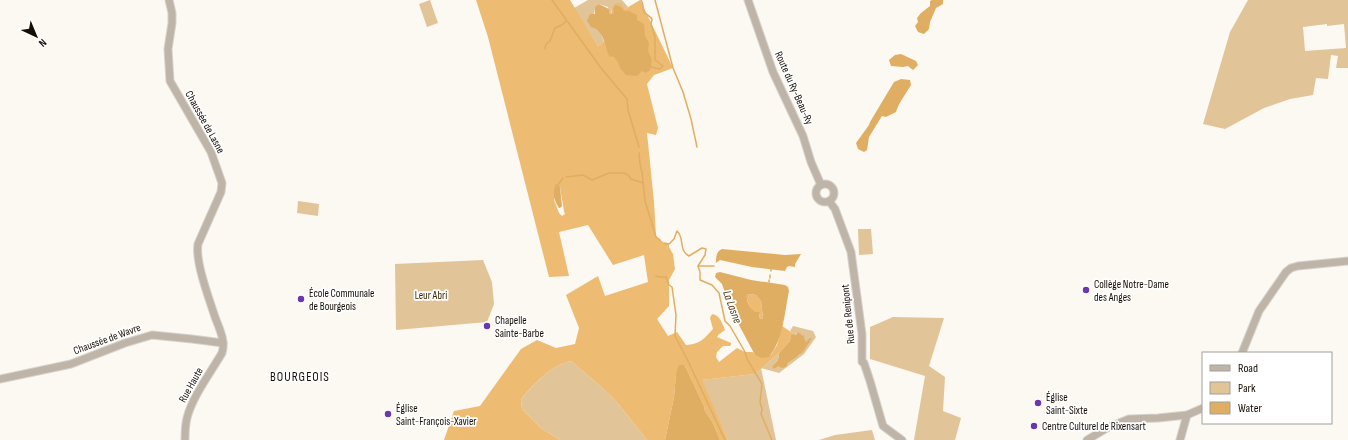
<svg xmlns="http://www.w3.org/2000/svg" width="1348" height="440" font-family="'Sofia Sans Condensed',sans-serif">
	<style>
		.green { fill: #e2c499; fill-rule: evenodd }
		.forest { fill: #edbb71; fill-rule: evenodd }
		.water { fill: #dfae63; fill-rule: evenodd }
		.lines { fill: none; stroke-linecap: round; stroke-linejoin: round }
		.stream { stroke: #dfae63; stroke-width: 1.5 }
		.tertiary-casing { stroke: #d7d3cc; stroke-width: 9 }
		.tertiary { stroke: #beb4a8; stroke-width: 7 }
		.poi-dot { fill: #6a37ae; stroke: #fff; stroke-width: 1.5 }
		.labels { text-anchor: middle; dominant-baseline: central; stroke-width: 3.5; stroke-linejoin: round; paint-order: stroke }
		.street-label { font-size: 11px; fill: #160e05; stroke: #fff }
		.poi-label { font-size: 11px; fill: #160e05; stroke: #fff; text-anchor: start }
		.park-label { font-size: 11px; fill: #3a2604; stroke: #fff }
		.water-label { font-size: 12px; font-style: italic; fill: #503b1b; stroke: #fff }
		.quarter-label { font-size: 13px; letter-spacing: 1px; fill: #160e05; stroke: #fff }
	</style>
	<rect width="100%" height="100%" fill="#fcf8f2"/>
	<g class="green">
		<polygon points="430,0 438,23 427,27 419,4"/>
		<polygon points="588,0 622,0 628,7 625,9 612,8 611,13 609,13 608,7 599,4 595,9 594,14 593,14 588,22 601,33 604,42 598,46 574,8"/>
		<path d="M1248,0H1348V68H1336L1338,56L1331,55L1328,79L1316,78L1313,95L1290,99L1264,108L1225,129L1203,124L1230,32ZM1327,24V26L1344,24L1346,48L1305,51L1303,27Z"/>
		<polygon points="298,201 319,204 318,216 297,213"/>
		<polygon points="858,229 871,229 873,254 859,255"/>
		<polygon points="483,260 492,282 494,304 487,322 396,330 395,264"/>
		<polygon points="893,317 944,318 929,366 945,377 943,411 961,418 955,440 914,440 925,376 870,359 870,327"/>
		<path d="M793,326L813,331L816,337L804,354L779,373L761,368L776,440H728L701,380L755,374L779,353C779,360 777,362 772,366H778L784,367L795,357L799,355L807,342H806C803,338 801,335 797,332L795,335L790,331Z"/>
		<path d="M571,361L598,384L616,401L647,440H560L541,428L522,409L521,399C535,383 550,366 571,361Z"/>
		<polygon points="872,430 875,440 819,440 835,435"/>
	</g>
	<g class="forest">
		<path d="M476,0H570L598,46L608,39L612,8L616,3H621L625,9L640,0L673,68L654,75L647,84L658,128L656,135L647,133L654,202L656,236L664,243L669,244V247L673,254L675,269L669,280V306L657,319L668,336L677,332L686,345C700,344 704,339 713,329L710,318L712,314C720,315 722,323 725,330L718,335L717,337L731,343V345L730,346H723L717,352L716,357L719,362L737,348L745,352H753L755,355H771L777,345L782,326L794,334L791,336L790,341L779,353L755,374L702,380L728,440H720L713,423L705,411L704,406L685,366L676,375L674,397L665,440H647L616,401L598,384L571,361C550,366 535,383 521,399L522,409L541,428L560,440H444L454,411L480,406L521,349L537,340L556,348L575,344L579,328L566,295L598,276L605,296L648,282L644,255L613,265L588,225L559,232L569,276L549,277L488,37ZM560,187L564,211L565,214L562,216L559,213L554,200Z"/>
		<path d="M750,294L756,295L761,301L763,318L762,319L759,318L760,313L753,312C750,307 746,300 747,295Z"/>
	</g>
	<g class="water">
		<polygon points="932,0 943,0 943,4 936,8 930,22 929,29 924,34 918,32 915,26 918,22 917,18 921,13 930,6 930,1"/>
		<path d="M599,4L609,9V13L613,14L614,12L613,9L615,5C619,6 623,7 624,11H629L637,15V20L644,24L645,36L649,43L648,50L652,61L650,70L646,73L642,71L637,76L626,75L620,68C619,62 617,61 613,56L610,57L609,56C605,46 604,30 591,27L587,21L590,14H595V7Z"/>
		<polygon points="901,54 916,61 918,65 913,70 908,66 903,67 891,66 889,60 895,55"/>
		<path d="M901,79L910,80L911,85C906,94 899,102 896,112L886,117L882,116L869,137L867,150L864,152L858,149L856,143L869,125L870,122L894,82Z"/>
		<path d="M556,184L560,187L562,206L560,208H559C554,201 552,192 556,184Z"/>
		<path d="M722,249L785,255L801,254L795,264V267L789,266L787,267L785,271L752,267L720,260L716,263C716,258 716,251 722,249Z"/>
		<path d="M720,272L751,280L785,285L788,287L789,291C785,310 783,341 769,357L762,358L755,355L731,310L722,284L715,277L716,273ZM750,294L756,295L761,301L763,318L762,319L759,318L760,312H755C750,309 746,300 747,295Z"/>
		<path d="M797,332L801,334L802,336L804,335V338L806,342L810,338H812L803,352L788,363L786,367L782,368L778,366L774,369L772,366C777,362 779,360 779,353L790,341L791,335L794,334L796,335Z"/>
		<polygon points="679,365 684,365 686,368 704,406 705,411 713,423 720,440 665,440 674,397 676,374"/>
	</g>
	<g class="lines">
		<g class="stream">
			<polyline points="552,0 601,68 627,99 628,110 639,147"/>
			<path d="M641,0C644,4 642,9 645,13C647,15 650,16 652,19L651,24L655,37V60L663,66L660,69L651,67"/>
			<polyline points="655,0 673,68 683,92 691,119 697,147"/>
			<polyline points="545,49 546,44 550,41 555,28 562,25 566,21"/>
			<polyline points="639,153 640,164 642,172 645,201 656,237 660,240"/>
			<polyline points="566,177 583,175 592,180 609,173 624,173 628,175 631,179 643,183"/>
			<polyline points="558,185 563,178"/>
			<path d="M664,243L669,244L674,239L677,231C685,238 678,250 689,256L702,248L706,249L705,255L698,266L700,272V280L712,285L719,293L725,321L730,326L745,352L747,359L762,384L760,402L762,409L761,414L772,440"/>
			<polyline points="698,266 714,266"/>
			<polyline points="771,271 771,268"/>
			<polyline points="656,276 659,277 666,277 669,285 672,287 676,315 675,336 688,361 725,440"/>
			<polyline points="770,278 770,275"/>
			<polyline points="769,282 769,280"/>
		</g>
		<defs>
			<g id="tertiary">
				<path d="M169,0L172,13V23L168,49L170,81L211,152L222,183L221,192L198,244C195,262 209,298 215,317C219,328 226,341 222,353C211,372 192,397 187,418C185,426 185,433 185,440"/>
				<polyline points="748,0 773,72 803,136 811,162 821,185"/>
				<circle cx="825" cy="193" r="9"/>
				<polyline points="829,201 835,209 851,252 862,334 862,362 864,363 870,381 883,426 902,440"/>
				<polyline points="1242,353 1259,311 1286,272 1291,268 1298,266 1348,261"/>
				<polyline points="0,379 71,364 125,343 152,335 192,339 223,343"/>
				<polyline points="1087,440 1107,428 1129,419 1158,418 1187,415 1203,408"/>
				<polyline points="1180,440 1187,415"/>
			</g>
		</defs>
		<use href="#tertiary" class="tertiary-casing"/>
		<use href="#tertiary" class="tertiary"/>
	</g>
	<g class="poi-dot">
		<circle cx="1086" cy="290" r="4"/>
		<circle cx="301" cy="299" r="4"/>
		<circle cx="487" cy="326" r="4"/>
		<circle cx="1038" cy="403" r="4"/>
		<circle cx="388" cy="414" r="4"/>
		<circle cx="1034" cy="426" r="4"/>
	</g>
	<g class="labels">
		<g class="street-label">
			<text transform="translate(794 88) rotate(66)">Route du Ry-Beau-Ry</text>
			<text transform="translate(205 122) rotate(61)">Chaussée de Lasne</text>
			<text transform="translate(848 314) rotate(-96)">Rue de Renipont</text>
			<text transform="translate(107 339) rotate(-20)">Chaussée de Wavre</text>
			<text transform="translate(191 385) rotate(-61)">Rue Haute</text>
		</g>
		<g class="poi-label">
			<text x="1094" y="284">Collège Notre-Dame<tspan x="1094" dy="13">des Anges</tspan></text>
			<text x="309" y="293">École Communale<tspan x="309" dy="13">de Bourgeois</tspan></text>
			<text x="495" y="320">Chapelle<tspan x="495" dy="13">Sainte-Barbe</tspan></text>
			<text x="1046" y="397">Église<tspan x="1046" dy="13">Saint-Sixte</tspan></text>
			<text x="396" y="408">Église<tspan x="396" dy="13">Saint-François-Xavier</tspan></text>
			<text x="1042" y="426">Centre Culturel de Rixensart</text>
		</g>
		<g class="park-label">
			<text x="431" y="295">Leur Abri</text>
		</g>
		<g class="water-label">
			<text transform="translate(732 307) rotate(70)">La Lasne</text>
		</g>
		<g class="quarter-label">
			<text x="300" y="377">BOURGEOIS</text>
		</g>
	</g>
	<rect x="1202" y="352" width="130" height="72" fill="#ffffff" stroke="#a29f9b"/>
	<rect x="1210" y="365" width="20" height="6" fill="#beb4a8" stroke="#a29f9b"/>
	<text x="1238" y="372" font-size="12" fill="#160e05">Road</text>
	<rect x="1210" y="382" width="20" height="12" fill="#e2c499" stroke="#a29f9b"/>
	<text x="1238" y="392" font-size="12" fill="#160e05">Park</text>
	<rect x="1210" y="402" width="20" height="12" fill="#dfae63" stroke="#a29f9b"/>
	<text x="1238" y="412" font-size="12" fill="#160e05">Water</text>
	<g transform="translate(36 36) rotate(136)" stroke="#ffffff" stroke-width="3" paint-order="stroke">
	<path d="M0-3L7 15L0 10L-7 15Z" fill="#160e05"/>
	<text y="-6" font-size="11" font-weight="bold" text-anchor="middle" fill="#160e05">N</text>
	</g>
</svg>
